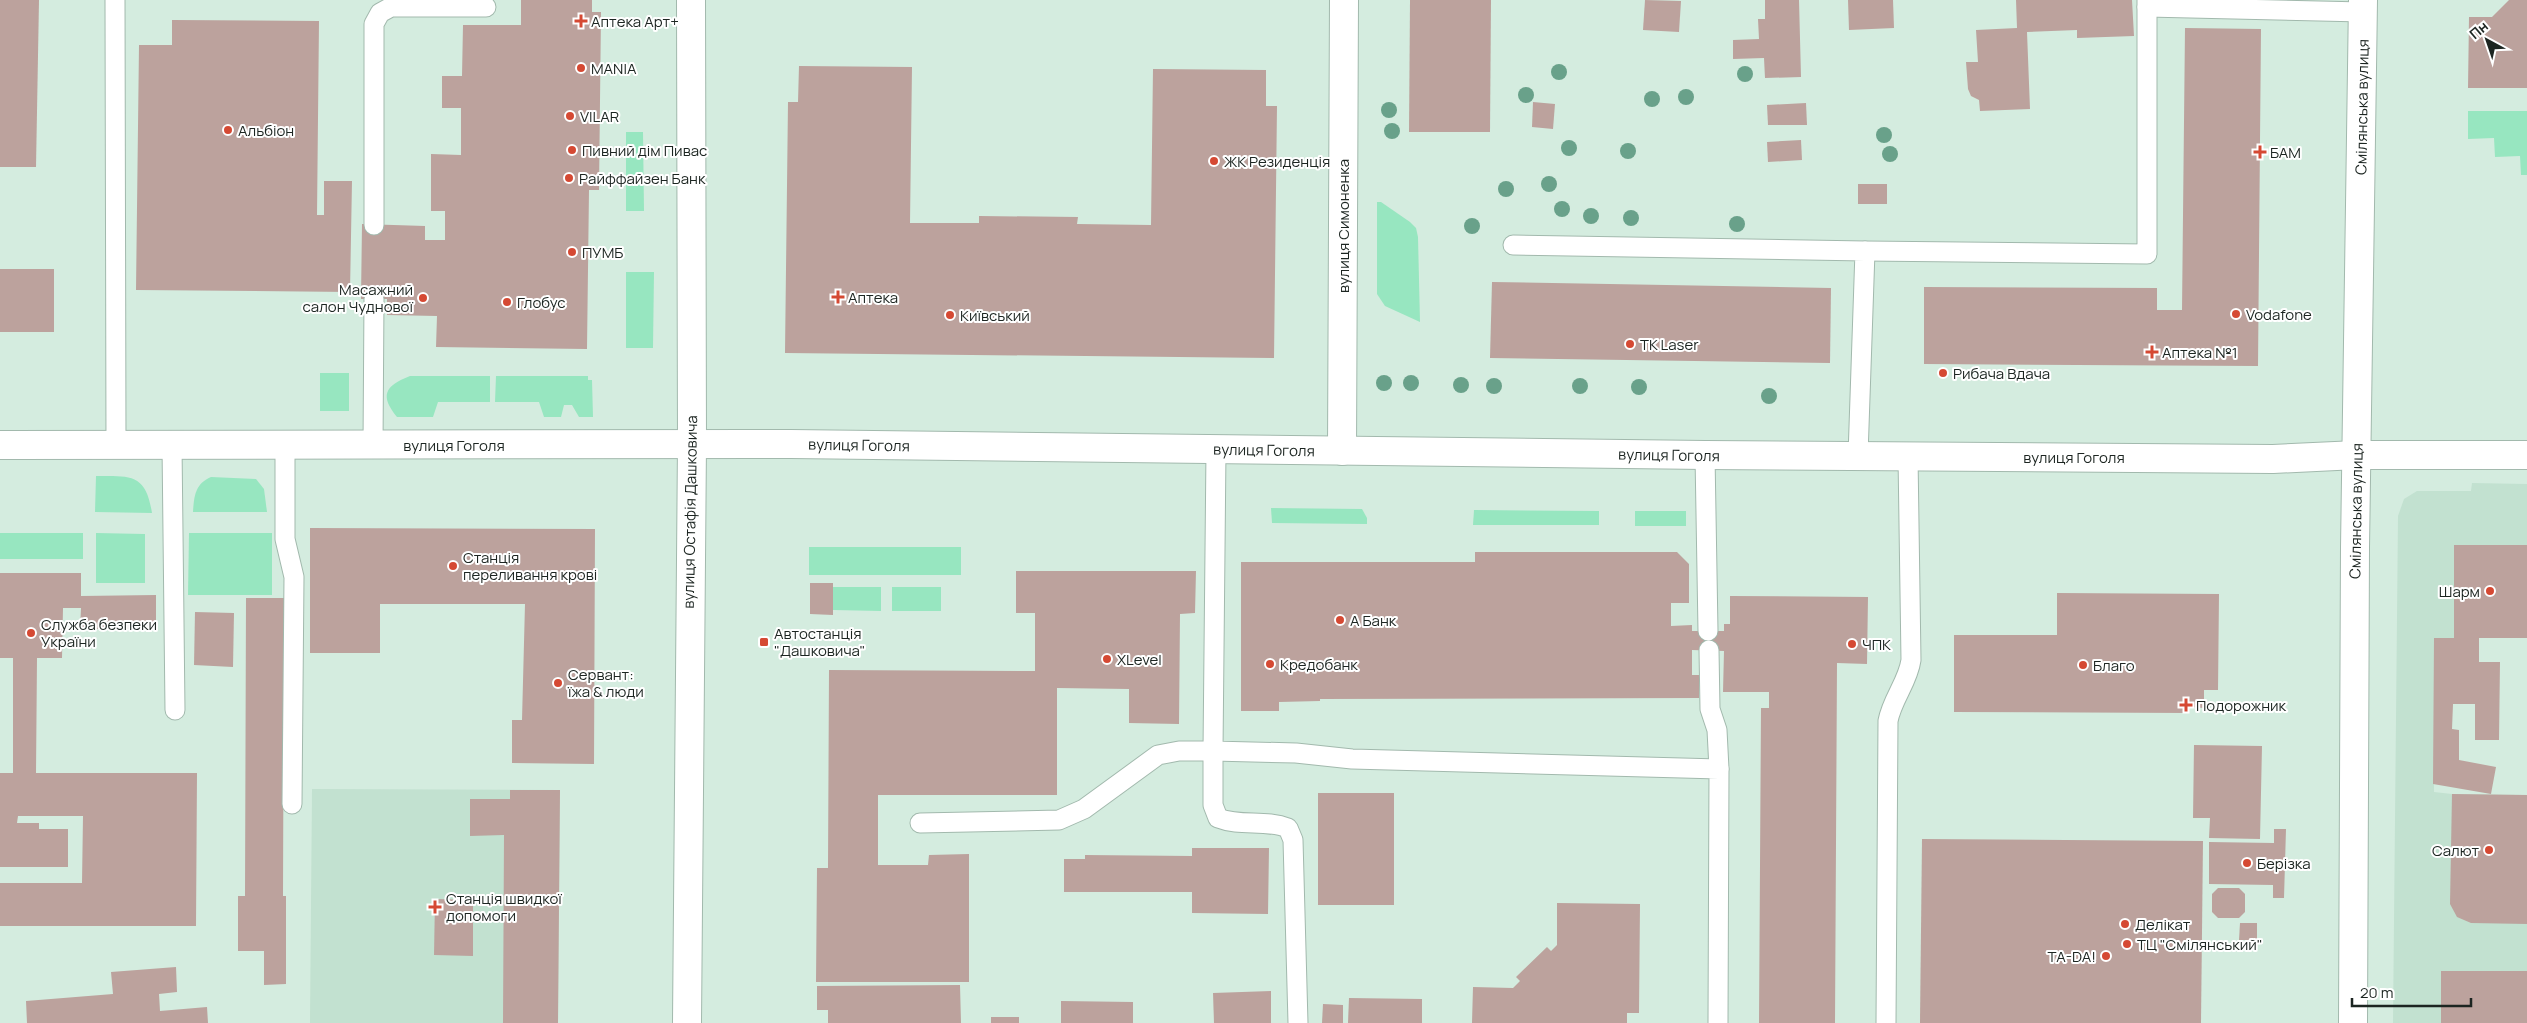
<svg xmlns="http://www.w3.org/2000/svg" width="2527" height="1023" font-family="Manrope,sans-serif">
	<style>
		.built { fill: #c2e1d0 }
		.green { fill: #97e6c0 }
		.building { fill: #bca29d }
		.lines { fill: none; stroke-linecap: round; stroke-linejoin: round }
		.service-casing { stroke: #a2b9ad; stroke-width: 21 }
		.minor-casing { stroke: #a2b9ad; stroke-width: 30 }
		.secondary-casing { stroke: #a2b9ad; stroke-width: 30 }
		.service { stroke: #fff; stroke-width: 19 }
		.minor { stroke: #fff; stroke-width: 28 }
		.secondary { stroke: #fff; stroke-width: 28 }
		.tree { fill: #69a18a }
		.poi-dot { fill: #d54933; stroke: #fff; stroke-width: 2 }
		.labels { text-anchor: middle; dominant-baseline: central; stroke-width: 4; stroke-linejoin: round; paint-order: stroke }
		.poi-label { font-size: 15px; fill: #1c2521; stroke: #fff; text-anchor: start }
		.street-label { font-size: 15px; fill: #1c2521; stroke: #fff }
	</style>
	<rect width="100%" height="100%" fill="#d4ecdf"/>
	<g class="built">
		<polygon points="2472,483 2527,484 2527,638 2434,638 2434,792 2452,794 2527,795 2527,1023 2393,1023 2398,516 2404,499 2417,491 2471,491"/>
		<polygon points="312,789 560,790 558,1023 310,1023"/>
	</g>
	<g class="green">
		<polygon points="2468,111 2527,111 2527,175 2521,175 2520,156 2495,157 2494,138 2468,139"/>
		<polygon points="626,132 643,132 644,211 626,211"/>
		<polygon points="1377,202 1381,202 1410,222 1416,228 1418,237 1420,322 1385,306 1377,294"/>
		<polygon points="626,272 654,272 653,348 626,348"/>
		<rect x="320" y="373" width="29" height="38"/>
		<path d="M410,376H490V402H438L433,417H397C380,396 384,386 410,376Z"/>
		<polygon points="496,376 588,376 588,380 592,380 593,417 579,417 572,405 564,405 561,417 544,417 539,402 495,402"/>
		<path d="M96,476C130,476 146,473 152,513L95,512Z"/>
		<path d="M211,477L256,479L264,489L267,512H193C194,496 195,484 211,477Z"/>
		<polygon points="1271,508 1362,509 1367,518 1367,524 1272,523"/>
		<polygon points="1474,510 1599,511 1599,525 1473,525"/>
		<rect x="1635" y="511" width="51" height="15"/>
		<rect x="0" y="533" width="83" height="26"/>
		<polygon points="96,533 145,534 145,583 96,583"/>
		<polygon points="189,533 272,533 272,595 188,595"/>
		<rect x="809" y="547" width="152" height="28"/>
		<polygon points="833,587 881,587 881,611 833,610"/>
		<rect x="892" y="587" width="49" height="24"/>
	</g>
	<g class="building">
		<polygon points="0,0 39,0 36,167 0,167"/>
		<polygon points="521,0 592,0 592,12 601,12 599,190 589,190 587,349 436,347 437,316 387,315 387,299 361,299 362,224 425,226 425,240 445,240 445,211 431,211 431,154 461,155 461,108 442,108 442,76 462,76 463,25 521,25"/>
		<polygon points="1410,0 1491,0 1490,132 1409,132"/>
		<polygon points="1645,0 1681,1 1679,32 1643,30"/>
		<polygon points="1765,0 1799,0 1801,77 1765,78 1764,58 1733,59 1733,40 1759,39 1758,19 1765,19"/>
		<polygon points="1848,0 1893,0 1894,28 1849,30"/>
		<polygon points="2016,0 2132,0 2134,36 2077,38 2077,30 2027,32 2030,109 1980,111 1979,100 1971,96 1968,89 1966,62 1978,62 1976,30 2017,28"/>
		<polygon points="2509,0 2527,0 2527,88 2468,88 2469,17 2492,17"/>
		<polygon points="172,20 319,21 317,215 324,215 324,181 352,181 350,292 136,290 139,45 172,45"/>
		<polygon points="2185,28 2261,29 2258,366 1924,364 1924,287 2157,288 2157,310 2182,310"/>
		<polygon points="799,66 912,67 910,223 979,223 979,216 1078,217 1077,224 1151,225 1153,69 1266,70 1266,106 1277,106 1274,358 785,353 788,102 798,102"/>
		<polygon points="1533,102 1555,104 1553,129 1532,127"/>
		<polygon points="1806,103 1807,125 1768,125 1767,105"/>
		<polygon points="1801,140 1802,160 1768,162 1767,142"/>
		<rect x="1858" y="184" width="29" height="20"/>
		<rect x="0" y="269" width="54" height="63"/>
		<polygon points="1492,282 1831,288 1830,363 1490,358"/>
		<polygon points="310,528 595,529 594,764 512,763 512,720 522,720 525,604 380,604 380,653 310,653"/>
		<polygon points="2454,545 2527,545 2527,638 2479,638 2479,662 2500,662 2499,740 2475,740 2475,704 2453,704 2452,729 2459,730 2459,760 2496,767 2491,794 2433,784 2434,638 2454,638"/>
		<polygon points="1475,552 1677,552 1689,564 1689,603 1671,603 1671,626 1692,625 1692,631 1724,631 1724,624 1730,624 1730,596 1868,597 1867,664 1837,663 1835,1023 1759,1023 1761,708 1769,708 1769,692 1723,692 1724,651 1692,650 1692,675 1699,675 1699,698 1320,699 1320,701 1279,702 1279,711 1241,711 1241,562 1475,562"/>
		<polygon points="1016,571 1196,571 1195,613 1180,614 1179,724 1129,723 1129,689 1057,688 1057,795 878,795 878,865 928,865 929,855 969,854 969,982 816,982 817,868 828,868 829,670 1035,671 1035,613 1016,613"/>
		<polygon points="0,573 81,573 81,596 156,595 156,629 80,629 81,608 63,608 62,658 37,658 36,773 197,773 196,926 0,926 0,883 82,883 83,816 18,816 17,823 39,823 39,829 68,829 68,867 0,867 0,773 13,773 13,658 0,658"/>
		<polygon points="810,583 833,583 833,615 810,614"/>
		<polygon points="2057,593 2219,594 2218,690 2204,690 2204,708 2189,707 2189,713 1954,712 1954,635 2057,635"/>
		<polygon points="246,598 284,598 283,896 286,896 286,984 264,985 264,951 238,951 238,896 245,896"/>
		<polygon points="195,612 234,613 233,667 194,665"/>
		<polygon points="2194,745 2262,746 2260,839 2209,838 2210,818 2193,818"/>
		<polygon points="510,790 560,790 558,1023 503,1023 504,835 470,836 470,799 510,799"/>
		<rect x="1318" y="793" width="76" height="112"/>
		<polygon points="2452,794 2527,795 2527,924 2471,923 2457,917 2450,904"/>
		<polygon points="2274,829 2286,829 2284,898 2273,898 2273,885 2209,884 2209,842 2274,843"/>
		<polygon points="1922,839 2203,841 2201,1023 1920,1023"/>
		<polygon points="1192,848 1269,848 1268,914 1192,913 1192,892 1064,892 1064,859 1085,859 1085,855 1192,856"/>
		<polygon points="2218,888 2239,888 2245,894 2245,912 2239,918 2218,918 2212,912 2212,894"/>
		<polygon points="435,899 473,900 473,956 434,955"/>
		<polygon points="1557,903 1640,904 1639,1013 1627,1013 1627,1023 1472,1023 1473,987 1513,988 1520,981 1516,977 1547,947 1551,951 1557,945"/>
		<polygon points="2240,923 2257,923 2257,940 2239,940"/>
		<polygon points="176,967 177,992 159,994 160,1011 207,1007 208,1023 27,1023 26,1001 113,994 111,972"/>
		<rect x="2441" y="971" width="86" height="52"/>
		<polygon points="960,985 961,1023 828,1023 828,1010 817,1010 817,986"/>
		<polygon points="1271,991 1271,1023 1214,1023 1213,993"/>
		<polygon points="1349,998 1422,999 1422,1023 1348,1023"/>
		<polygon points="1061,1001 1133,1002 1133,1023 1061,1023"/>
		<polygon points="1323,1004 1343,1005 1343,1023 1322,1023"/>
		<rect x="991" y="1017" width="28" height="6"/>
	</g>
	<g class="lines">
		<defs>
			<g id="service">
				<polyline points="115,0 116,445"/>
				<polyline points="2147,7 2363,12"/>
				<polyline points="374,225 374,24 380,13 391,7 486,7"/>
				<polyline points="1513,245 1865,251 1858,456"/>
				<polyline points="1865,251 2147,254 2147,0"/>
				<polyline points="285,444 285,539 294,577 292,804"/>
				<polyline points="172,445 175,710"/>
				<polyline points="373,445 374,299"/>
				<polyline points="1216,450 1213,751 1296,753 1352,759 1719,769 1718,1023"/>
				<polyline points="1705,455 1708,631"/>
				<polyline points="1709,650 1710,709 1717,730 1719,769"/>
				<path d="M920,823L1059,820L1084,809L1158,755L1179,751H1213V805L1218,818C1241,827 1265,819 1288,828L1293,840L1298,1023"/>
				<path d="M1886,1023L1888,721C1892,699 1908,682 1911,660L1908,456"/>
			</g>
			<g id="minor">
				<polyline points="0,445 791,444 1705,455 2273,459 2357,455 2527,455"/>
				<polyline points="1342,451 1344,0"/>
				<polyline points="687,1023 692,444 691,0"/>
			</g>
			<polyline id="secondary" points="2353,1023 2355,548 2363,0"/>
		</defs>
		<use href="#service" class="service-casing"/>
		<use href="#minor" class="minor-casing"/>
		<use href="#secondary" class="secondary-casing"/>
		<use href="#service" class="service"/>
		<use href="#minor" class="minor"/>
		<use href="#secondary" class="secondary"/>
	</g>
	<g class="tree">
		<circle cx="1559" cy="72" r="8"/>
		<circle cx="1745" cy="74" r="8"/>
		<circle cx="1526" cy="95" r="8"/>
		<circle cx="1686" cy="97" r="8"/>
		<circle cx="1652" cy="99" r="8"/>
		<circle cx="1389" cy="110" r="8"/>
		<circle cx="1392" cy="131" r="8"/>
		<circle cx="1884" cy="135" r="8"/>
		<circle cx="1569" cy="148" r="8"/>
		<circle cx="1628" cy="151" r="8"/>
		<circle cx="1890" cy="154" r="8"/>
		<circle cx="1549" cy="184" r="8"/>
		<circle cx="1506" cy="189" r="8"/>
		<circle cx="1562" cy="209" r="8"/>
		<circle cx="1591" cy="216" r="8"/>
		<circle cx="1631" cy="218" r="8"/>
		<circle cx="1737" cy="224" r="8"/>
		<circle cx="1472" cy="226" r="8"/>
		<circle cx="1384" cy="383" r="8"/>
		<circle cx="1411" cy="383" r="8"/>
		<circle cx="1461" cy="385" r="8"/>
		<circle cx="1494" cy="386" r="8"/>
		<circle cx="1580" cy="386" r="8"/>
		<circle cx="1639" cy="387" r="8"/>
		<circle cx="1769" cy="396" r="8"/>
	</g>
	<g class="poi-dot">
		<path d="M578.5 13.5h5v5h5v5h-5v5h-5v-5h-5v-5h5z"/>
		<circle cx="581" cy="68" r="5"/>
		<circle cx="570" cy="116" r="5"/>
		<circle cx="228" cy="130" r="5"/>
		<circle cx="572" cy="150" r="5"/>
		<path d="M2257.5 144.5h5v5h5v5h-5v5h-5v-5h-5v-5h5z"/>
		<circle cx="1214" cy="161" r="5"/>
		<circle cx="569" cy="178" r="5"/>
		<circle cx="572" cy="252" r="5"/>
		<path d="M835.5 289.5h5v5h5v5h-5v5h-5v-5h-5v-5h5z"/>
		<circle cx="423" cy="298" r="5"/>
		<circle cx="507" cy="302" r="5"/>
		<circle cx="2236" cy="314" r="5"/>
		<circle cx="950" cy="315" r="5"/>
		<circle cx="1630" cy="344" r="5"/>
		<path d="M2149.5 344.5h5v5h5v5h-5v5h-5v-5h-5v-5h5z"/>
		<circle cx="1943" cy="373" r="5"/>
		<circle cx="453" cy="566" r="5"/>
		<circle cx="2490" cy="591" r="5"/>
		<circle cx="1340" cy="620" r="5"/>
		<circle cx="31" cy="633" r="5"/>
		<rect x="759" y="637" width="10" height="10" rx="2.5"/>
		<circle cx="1852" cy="644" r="5"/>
		<circle cx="1107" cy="659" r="5"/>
		<circle cx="1270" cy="664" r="5"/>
		<circle cx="2083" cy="665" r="5"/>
		<circle cx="558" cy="683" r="5"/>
		<path d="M2183.5 697.5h5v5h5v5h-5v5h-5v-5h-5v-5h5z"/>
		<circle cx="2489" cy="850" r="5"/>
		<circle cx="2247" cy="863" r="5"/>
		<path d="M432.5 899.5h5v5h5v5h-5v5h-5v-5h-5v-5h5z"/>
		<circle cx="2125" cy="924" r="5"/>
		<circle cx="2127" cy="944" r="5"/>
		<circle cx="2106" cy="956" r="5"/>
	</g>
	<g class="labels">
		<g class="poi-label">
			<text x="591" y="21">Аптека Арт+</text>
			<text x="591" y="68">MANIA</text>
			<text x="580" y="116">VILAR</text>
			<text x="238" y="130">Альбіон</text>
			<text x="582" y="150">Пивний дім Пивас</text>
			<text x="2270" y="152">БАМ</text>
			<text x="1224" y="161">ЖК Резиденція</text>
			<text x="579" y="178">Райффайзен Банк</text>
			<text x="582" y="252">ПУМБ</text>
			<text x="413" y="289" text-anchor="end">Масажний<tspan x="413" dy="17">салон Чуднової</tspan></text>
			<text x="848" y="297">Аптека</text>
			<text x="517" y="302">Глобус</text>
			<text x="2246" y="314">Vodafone</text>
			<text x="960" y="315">Київський</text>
			<text x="1640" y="344">TK Laser</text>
			<text x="2162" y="352">Аптека №1</text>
			<text x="1953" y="373">Рибача Вдача</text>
			<text x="463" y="557">Станція<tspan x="463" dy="17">переливання крові</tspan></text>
			<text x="2480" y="591" text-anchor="end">Шарм</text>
			<text x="1350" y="620">А Банк</text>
			<text x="41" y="624">Служба безпеки<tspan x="41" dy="17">України</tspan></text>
			<text x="774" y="633">Автостанція<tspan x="774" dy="17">"Дашковича"</tspan></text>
			<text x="1862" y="644">ЧПК</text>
			<text x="1117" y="659">XLevel</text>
			<text x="1280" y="664">Кредобанк</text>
			<text x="2093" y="665">Благо</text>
			<text x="568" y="674">Сервант:<tspan x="568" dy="17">їжа &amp; люди</tspan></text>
			<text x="2196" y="705">Подорожник</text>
			<text x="2479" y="850" text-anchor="end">Салют</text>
			<text x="2257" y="863">Берізка</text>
			<text x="446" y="898">Станція швидкої<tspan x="446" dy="17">допомоги</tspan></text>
			<text x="2135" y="924">Делікат</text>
			<text x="2137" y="944">ТЦ "Смілянський"</text>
			<text x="2096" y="956" text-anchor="end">TA-DA!</text>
		</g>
		<g class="street-label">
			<text transform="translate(2362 107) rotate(-89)">Смілянська вулиця</text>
			<text transform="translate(1343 226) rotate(-90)">вулиця Симоненка</text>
			<text x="454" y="445">вулиця Гоголя</text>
			<text transform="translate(859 445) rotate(1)">вулиця Гоголя</text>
			<text transform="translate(1264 450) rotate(1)">вулиця Гоголя</text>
			<text transform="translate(1669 455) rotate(1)">вулиця Гоголя</text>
			<text x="2074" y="457">вулиця Гоголя</text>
			<text transform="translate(2356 511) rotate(-89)">Смілянська вулиця</text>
			<text transform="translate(690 512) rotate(-89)">вулиця Остафія Дашковича</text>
		</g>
	</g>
	<g transform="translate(2487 40) rotate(320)" stroke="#ffffff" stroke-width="4" paint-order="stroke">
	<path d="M0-4L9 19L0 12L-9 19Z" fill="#1c2521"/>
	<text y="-8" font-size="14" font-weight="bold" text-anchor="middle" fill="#1c2521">Пн</text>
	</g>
	<path d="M2352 998v8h119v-8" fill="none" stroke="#1c2521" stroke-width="2.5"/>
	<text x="2360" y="998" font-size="15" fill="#1c2521" stroke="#ffffff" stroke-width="4" paint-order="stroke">20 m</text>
</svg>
